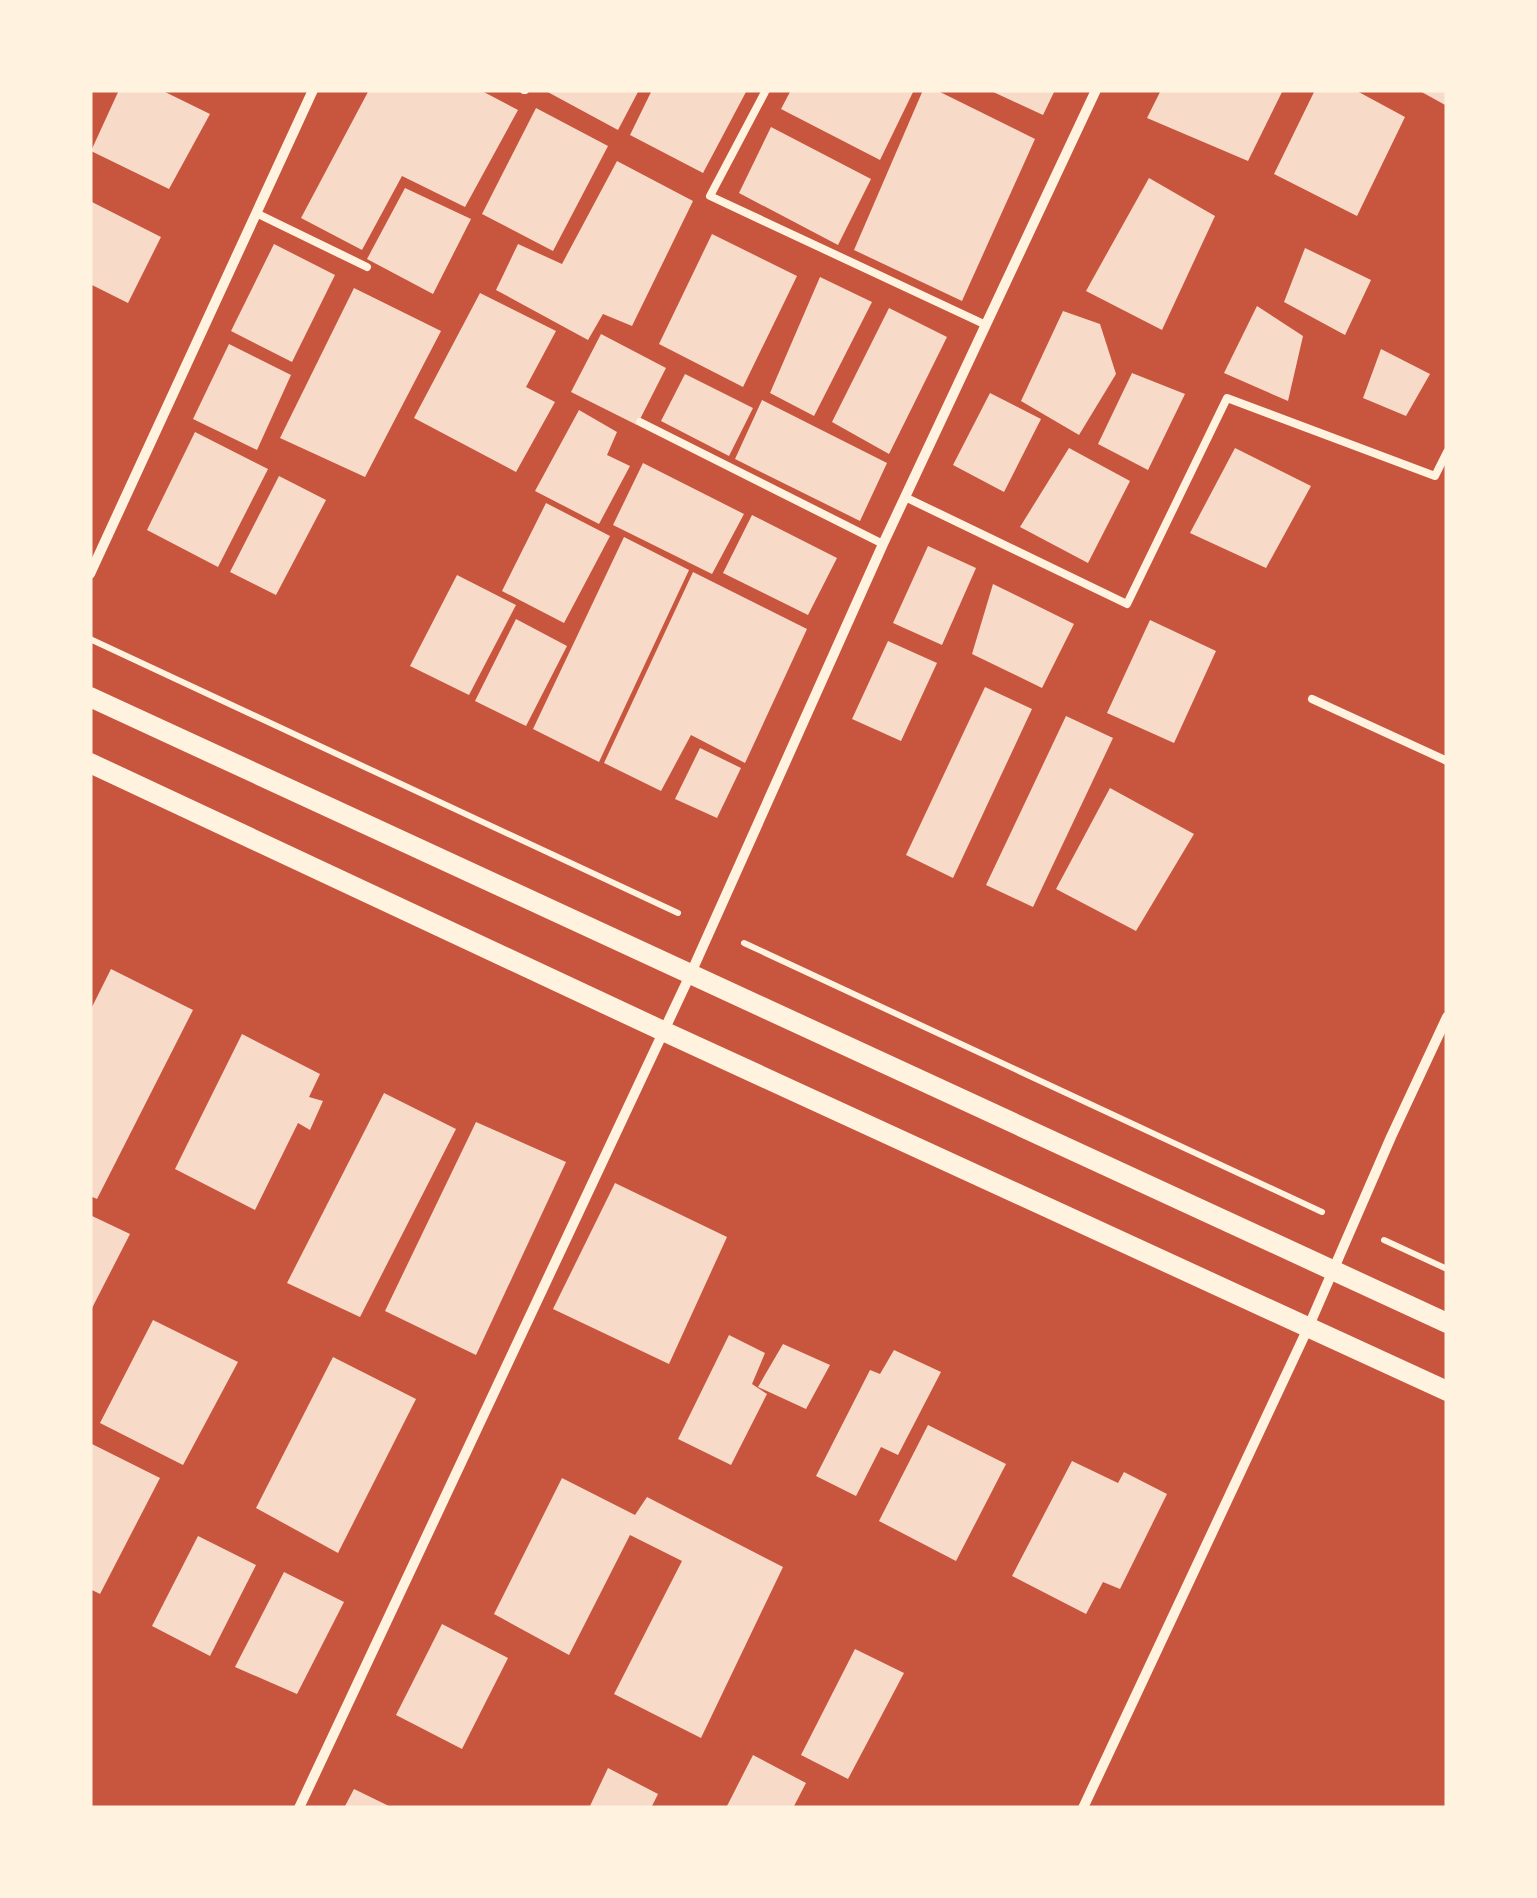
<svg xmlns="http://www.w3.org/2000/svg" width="1537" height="1898" font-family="Signika,sans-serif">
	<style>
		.building { fill: #f7dbc8 }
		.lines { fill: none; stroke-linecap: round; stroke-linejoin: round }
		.path { stroke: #fff3e0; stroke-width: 6 }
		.service { stroke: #fff3e0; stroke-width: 8 }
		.minor { stroke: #fff3e0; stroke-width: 10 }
		.secondary { stroke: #fff3e0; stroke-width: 20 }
	</style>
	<rect width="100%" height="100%" fill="#c8553d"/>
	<g class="building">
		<polygon points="119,90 161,90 210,114 169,189 91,151"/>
		<polygon points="369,90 480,90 518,110 465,207 402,176 362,250 301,218"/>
		<polygon points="544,90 639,90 618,130"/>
		<polygon points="652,90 747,90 703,173 630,135"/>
		<polygon points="791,90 914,90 880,160 781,109"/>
		<polygon points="923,90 936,90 1035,139 962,301 854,250"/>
		<polygon points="989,90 1055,90 1043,115"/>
		<polygon points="1161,90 1283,90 1248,161 1147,118"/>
		<polygon points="1315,90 1355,90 1405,117 1357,216 1274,174"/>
		<polygon points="1418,90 1447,90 1447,106"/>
		<polygon points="536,108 608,146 553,251 482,214"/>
		<polygon points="771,127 871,179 838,245 739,193"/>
		<polygon points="617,161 693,201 632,326 603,314 588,340 496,290 518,244 562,264"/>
		<polygon points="1149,178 1215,216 1162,330 1086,291"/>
		<polygon points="405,188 471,219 433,294 367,259"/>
		<polygon points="90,201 161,237 128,303 90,284"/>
		<polygon points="712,234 797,276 743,387 659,344"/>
		<polygon points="274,244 335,275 292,362 231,331"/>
		<polygon points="1305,248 1371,280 1345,335 1284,302"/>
		<polygon points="820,277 872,302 814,416 770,393"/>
		<polygon points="354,288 441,331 365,477 280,438"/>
		<polygon points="480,293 556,331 526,387 555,402 516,472 414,418"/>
		<polygon points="1257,306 1303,336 1288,401 1224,373"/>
		<polygon points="889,308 947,337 889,454 832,422"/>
		<polygon points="1063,311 1100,324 1116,374 1079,435 1021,401"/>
		<polygon points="601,334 666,368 637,425 571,392"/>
		<polygon points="229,344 291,375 257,450 193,419"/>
		<polygon points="1381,349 1430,374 1406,416 1363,398"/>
		<polygon points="1132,373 1185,394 1148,470 1098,444"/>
		<polygon points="685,374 753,408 729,456 661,421"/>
		<polygon points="990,393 1041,419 1004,492 953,465"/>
		<polygon points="762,400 887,463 860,521 735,459"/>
		<polygon points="579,410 617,432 607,455 630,466 599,524 535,491"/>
		<polygon points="195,432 268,469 218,567 147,530"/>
		<polygon points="1069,448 1130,481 1088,563 1020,527"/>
		<polygon points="1235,448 1311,486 1266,568 1190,533"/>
		<polygon points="643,463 744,514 712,574 613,525"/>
		<polygon points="279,476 326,500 276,595 230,572"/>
		<polygon points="546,503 610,536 564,623 502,591"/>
		<polygon points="752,515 837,558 808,615 723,573"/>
		<polygon points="624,537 689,570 599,762 533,729"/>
		<polygon points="928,546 976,568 942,645 893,623"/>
		<polygon points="693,572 807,629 745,763 691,735 661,791 604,763"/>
		<polygon points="457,575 516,605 469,695 410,666"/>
		<polygon points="993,584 1074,624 1042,688 972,654"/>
		<polygon points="516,619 567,646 526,726 475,701"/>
		<polygon points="1150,620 1216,651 1174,743 1107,713"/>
		<polygon points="888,641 937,663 901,741 852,719"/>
		<polygon points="985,687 1032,709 953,878 906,855"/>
		<polygon points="1066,716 1113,738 1033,907 986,885"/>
		<polygon points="700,748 741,768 717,818 675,799"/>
		<polygon points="1110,788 1194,834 1136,931 1056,889"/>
		<polygon points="111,969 193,1010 97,1199 90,1196 90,1011"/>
		<polygon points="242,1034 320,1074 309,1097 323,1101 310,1130 298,1123 255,1210 175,1169"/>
		<polygon points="384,1093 456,1129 360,1317 287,1283"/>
		<polygon points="476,1122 566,1162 476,1355 385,1311"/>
		<polygon points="615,1183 727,1237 669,1364 553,1309"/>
		<polygon points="90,1215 130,1234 90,1312"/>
		<polygon points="153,1320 238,1362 183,1465 100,1423"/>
		<polygon points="729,1335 765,1353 752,1384 767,1394 731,1465 678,1439"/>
		<polygon points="783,1344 830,1365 806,1409 758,1387"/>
		<polygon points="894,1350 941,1372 898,1455 881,1447 856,1496 816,1476 870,1370 880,1374"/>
		<polygon points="333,1357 416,1399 338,1553 256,1508"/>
		<polygon points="928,1425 1006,1464 956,1561 879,1521"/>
		<polygon points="90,1443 160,1478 100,1594 90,1589"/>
		<polygon points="1072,1461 1118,1483 1124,1472 1167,1494 1120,1589 1103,1582 1086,1614 1012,1576"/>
		<polygon points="562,1478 635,1515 647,1497 783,1567 701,1738 614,1694 682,1561 630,1535 569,1655 494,1614"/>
		<polygon points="198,1536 256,1565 210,1656 152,1626"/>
		<polygon points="284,1572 344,1602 297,1694 235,1667"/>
		<polygon points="442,1624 508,1658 462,1749 396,1715"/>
		<polygon points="855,1649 904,1673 848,1779 801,1755"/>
		<polygon points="753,1755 806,1783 793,1808 726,1808"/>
		<polygon points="608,1768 658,1794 651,1808 589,1808"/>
		<polygon points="354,1789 393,1808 344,1808"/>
	</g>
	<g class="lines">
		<g class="path">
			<polyline points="90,639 678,913"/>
			<polyline points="744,943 1322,1212"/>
			<polyline points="1384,1240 1447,1269"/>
		</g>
		<g class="service">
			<polyline points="524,90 525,90"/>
			<polyline points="766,90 710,196 986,325"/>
			<polyline points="256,213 367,267"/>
			<polyline points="640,422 883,544"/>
			<polyline points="907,498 1127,604 1227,398 1435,476 1447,452"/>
			<polyline points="1312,699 1447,761"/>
		</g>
		<g class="minor">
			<polyline points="90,574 313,90"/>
			<polyline points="299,1808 691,973 883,544 1096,90"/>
			<polyline points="1083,1808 1308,1328 1391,1137 1447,1017"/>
		</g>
		<g class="secondary">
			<polyline points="90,697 1447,1323"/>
			<polyline points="90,763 663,1031 1447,1391"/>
		</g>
	</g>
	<rect width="1537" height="1898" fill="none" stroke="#fff3e0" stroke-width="185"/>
</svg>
